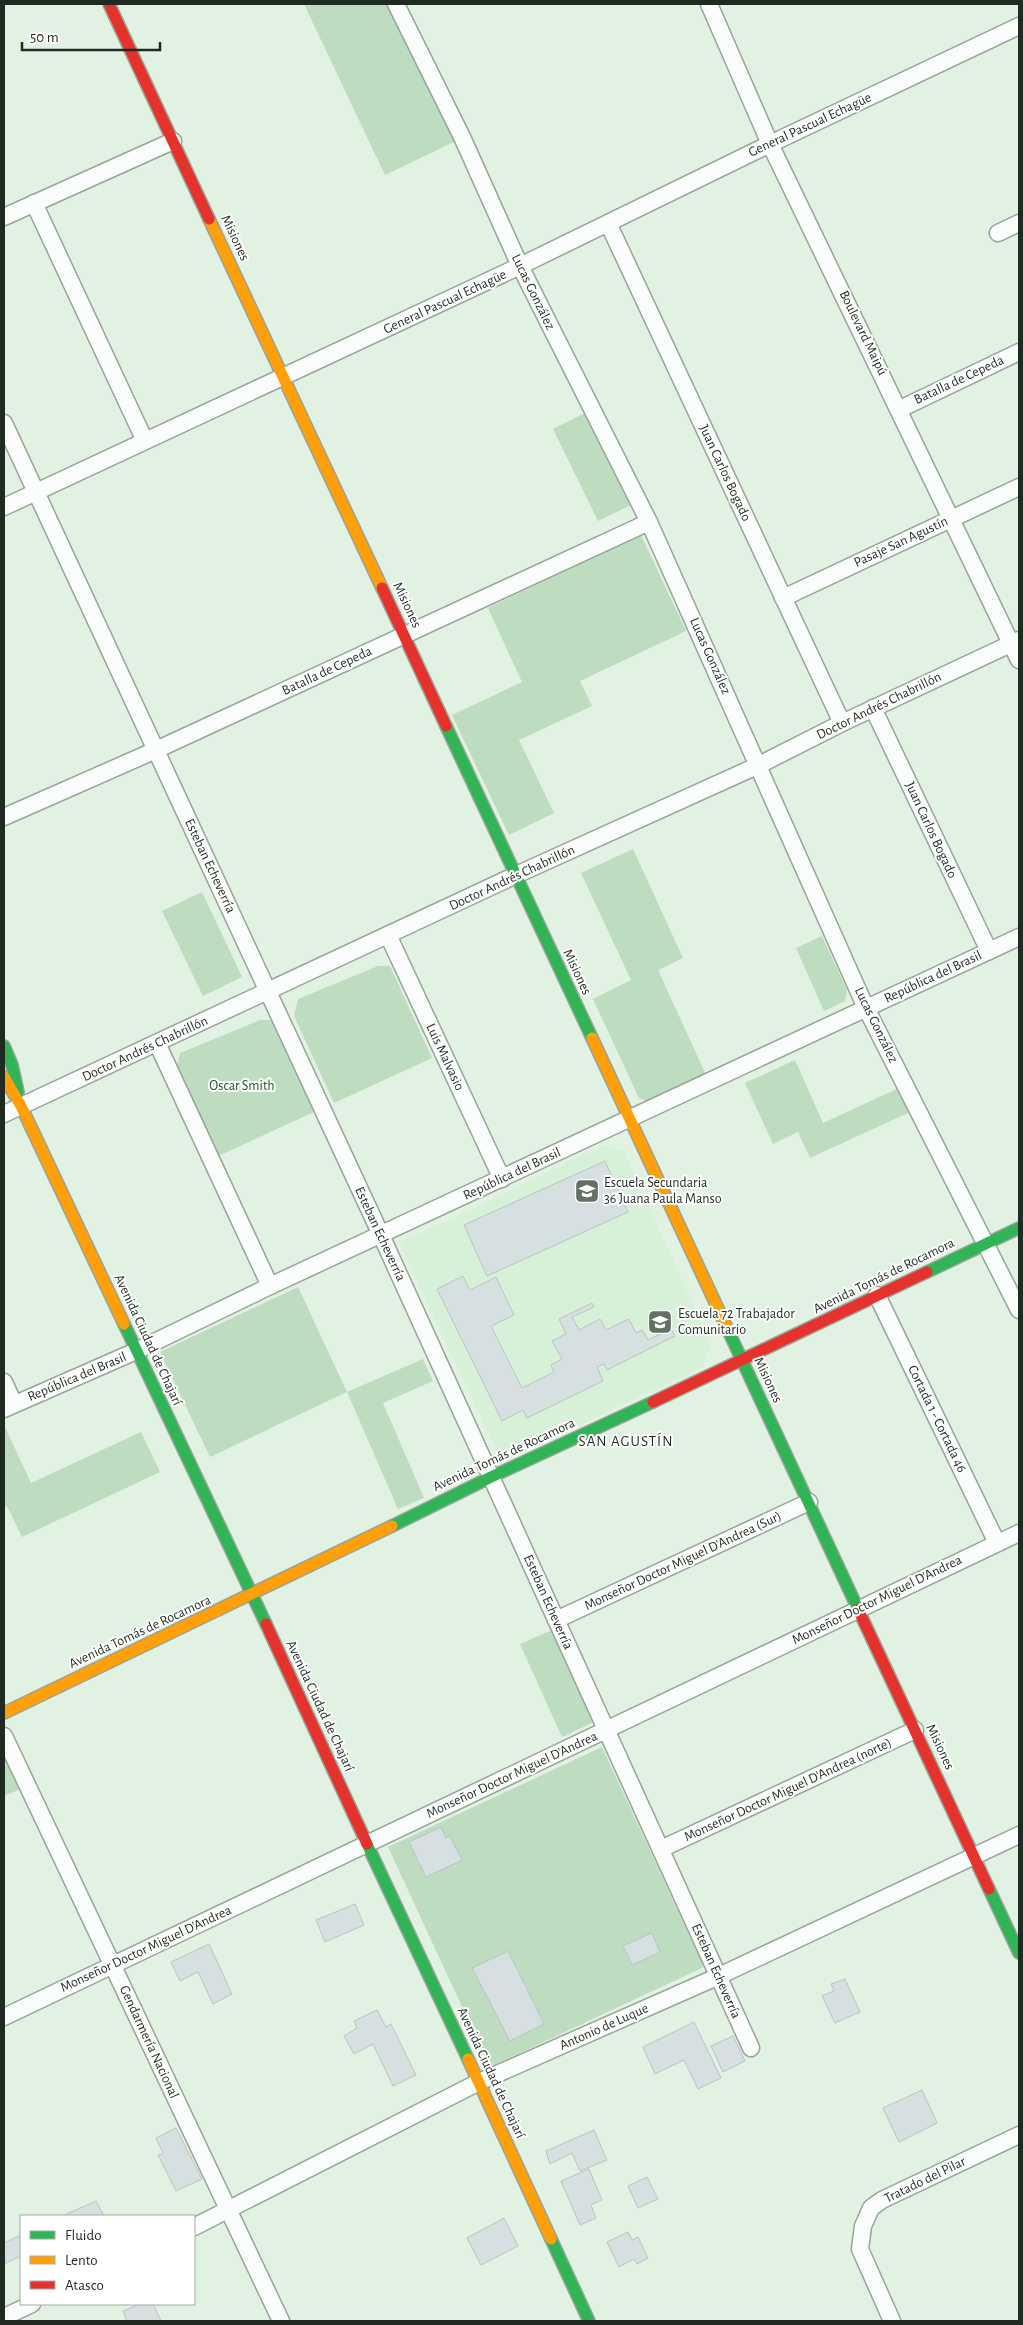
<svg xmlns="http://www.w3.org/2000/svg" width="1023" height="2325" font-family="'Alegreya Sans',sans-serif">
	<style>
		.built { fill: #d7f0d8 }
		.green { fill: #bedcbf }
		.building { fill: #d7e0e1; stroke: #bac3c2 }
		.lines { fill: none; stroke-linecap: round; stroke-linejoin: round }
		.street-casing { stroke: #98a498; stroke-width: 19 }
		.fast-casing { stroke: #98a498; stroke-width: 14 }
		.slow-casing { stroke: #98a498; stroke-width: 14 }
		.jam-casing { stroke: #98a498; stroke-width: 14 }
		.street { stroke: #fafdfb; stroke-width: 16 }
		.fast { stroke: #30b455; stroke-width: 11 }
		.slow { stroke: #ff9f0a; stroke-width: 11 }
		.jam { stroke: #e5322d; stroke-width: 11 }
		.labels { text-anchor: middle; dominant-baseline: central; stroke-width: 4; stroke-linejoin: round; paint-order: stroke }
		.street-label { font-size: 14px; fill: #1f2a20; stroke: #fff }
		.park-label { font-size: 14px; fill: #155720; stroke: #fff }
		.poi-label { font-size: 14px; fill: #1f2a20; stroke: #fff; text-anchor: start }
		.neighbourhood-label { font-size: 15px; letter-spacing: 1px; fill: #1f2a20; stroke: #fff }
	</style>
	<rect width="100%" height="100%" fill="#e1f1e2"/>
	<polygon class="built" points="605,1145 624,1151 711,1345 702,1367 502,1462 399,1243"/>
	<g class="green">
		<polygon points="304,4 390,4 456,141 385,175"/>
		<polygon points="585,413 631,505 598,521 553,429"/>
		<polygon points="641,535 686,631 580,681 592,706 519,740 554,813 509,835 452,715 522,682 488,608"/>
		<polygon points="633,849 683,958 658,970 706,1075 648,1102 639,1098 593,999 631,980 581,873"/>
		<polygon points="202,892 242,977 203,996 162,911"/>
		<polygon points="822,936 847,990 845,1001 824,1011 796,948"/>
		<polygon points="378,966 390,966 432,1058 334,1103 294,1016 298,999"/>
		<polygon points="260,1020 272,1020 314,1112 216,1157 176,1070 180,1053"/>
		<polygon points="795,1060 823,1123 899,1088 910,1112 810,1158 798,1132 773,1144 745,1083"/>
		<polygon points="298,1287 347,1392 423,1359 433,1381 383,1403 424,1498 398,1509 347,1392 210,1457 160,1352"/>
		<polygon points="4,1425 31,1483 141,1432 160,1472 22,1537 7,1506 4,1507"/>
		<polygon points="552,1630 594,1722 562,1737 520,1644"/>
		<polygon points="4,1744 23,1788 4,1796"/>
		<polygon points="602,1747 704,1967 490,2067 388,1847"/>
	</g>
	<g class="building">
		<polygon points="605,1161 628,1212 487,1276 464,1225"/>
		<polygon points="463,1276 470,1290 496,1277 514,1315 491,1326 522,1388 554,1372 551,1365 562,1359 552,1341 566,1334 559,1319 592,1303 594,1307 572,1317 579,1330 600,1319 606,1330 629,1319 636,1333 642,1330 648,1340 671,1329 675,1336 607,1370 604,1364 597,1367 603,1381 527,1418 523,1410 502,1421 437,1289"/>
		<polygon points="441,1827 446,1838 450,1836 462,1860 426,1877 409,1842"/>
		<polygon points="355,1904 364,1925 325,1942 316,1920"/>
		<polygon points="652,1933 660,1952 632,1965 623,1946"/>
		<polygon points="209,1944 232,1994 213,2004 198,1972 180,1981 171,1962"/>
		<polygon points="508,1951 544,2024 510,2041 472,1968"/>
		<polygon points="845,1979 860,2012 835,2023 822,1996 834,1991 831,1984"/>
		<polygon points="377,2010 386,2027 391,2024 416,2075 393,2086 373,2044 354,2054 344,2036 357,2028 354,2021"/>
		<polygon points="694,2022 721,2078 698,2089 684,2060 655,2074 643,2047"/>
		<polygon points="733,2036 745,2061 723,2072 711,2046"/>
		<polygon points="922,2090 937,2123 899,2142 883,2108"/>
		<polygon points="176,2128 202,2179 176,2191 158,2155 163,2153 156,2138"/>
		<polygon points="594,2130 607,2160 580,2171 572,2153 550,2164 546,2151"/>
		<polygon points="589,2169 602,2200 591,2205 596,2218 580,2225 561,2181"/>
		<polygon points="647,2177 658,2199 638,2208 628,2186"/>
		<polygon points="96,2201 104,2216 62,2216"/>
		<polygon points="504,2218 518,2246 481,2265 467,2238"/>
		<polygon points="628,2232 632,2240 638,2237 648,2258 637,2264 634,2259 619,2267 607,2242"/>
		<polygon points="21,2235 21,2256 4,2264 4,2243"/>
		<polygon points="140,2304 153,2304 161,2321 127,2321 123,2311"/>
	</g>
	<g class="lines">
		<defs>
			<g id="street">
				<polyline points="396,4 462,137 520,266 649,522 866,1008 1019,1310"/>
				<polyline points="709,4 770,144 1019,660"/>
				<polyline points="34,203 145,441"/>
				<polyline points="4,217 173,141"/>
				<polyline points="608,223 842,723"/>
				<polyline points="998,233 1019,223"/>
				<polyline points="900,409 1019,352"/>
				<polyline points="4,423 381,1235 751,2048"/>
				<polyline points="4,507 520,266 770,144 1019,26"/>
				<polyline points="783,598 1019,487"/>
				<polyline points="873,708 989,951"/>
				<polyline points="4,817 156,750 649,522"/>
				<polyline points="388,935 502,1179"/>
				<polyline points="157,1043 270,1286"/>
				<polyline points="4,1114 516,875 759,765 842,723 1019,640"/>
				<polyline points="877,1295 997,1543"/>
				<polyline points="4,1382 14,1404"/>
				<polyline points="4,1409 136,1351 270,1286 1019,937"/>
				<polyline points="556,1620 809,1502"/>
				<polyline points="4,1736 281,2321"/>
				<polyline points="661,1849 915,1730"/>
				<polyline points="4,2017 1019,1533"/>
				<polyline points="194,2227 479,2082 719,1976 1019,1835"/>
				<polyline points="4,2317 32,2304"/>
				<polyline points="892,2321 860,2249 863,2226 871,2208 882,2200 1019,2135"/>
			</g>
			<g id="fast">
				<polyline points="446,726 592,1038"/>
				<polyline points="4,1046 12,1065 18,1092"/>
				<polyline points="927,1272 1019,1228"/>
				<polyline points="124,1324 266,1624"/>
				<polyline points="727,1328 858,1609"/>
				<polyline points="392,1526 491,1477 653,1402"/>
				<polyline points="367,1844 468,2059"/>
				<polyline points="989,1889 1019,1953"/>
				<polyline points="551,2239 589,2321"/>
			</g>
			<g id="slow">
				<polyline points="209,219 382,588"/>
				<polyline points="592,1038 727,1328"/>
				<polyline points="4,1077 21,1106 124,1324"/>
				<polyline points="4,1713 392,1526"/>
				<polyline points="468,2059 551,2239"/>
			</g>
			<g id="jam">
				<polyline points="109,4 209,219"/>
				<polyline points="382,588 446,726"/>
				<polyline points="653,1402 927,1272"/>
				<polyline points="858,1609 989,1889"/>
				<polyline points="266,1624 367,1844"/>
			</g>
		</defs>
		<use href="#street" class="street-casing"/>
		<use href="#fast" class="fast-casing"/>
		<use href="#slow" class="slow-casing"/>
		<use href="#jam" class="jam-casing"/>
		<use href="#street" class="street"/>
		<use href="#fast" class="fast"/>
		<use href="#slow" class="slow"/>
		<use href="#jam" class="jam"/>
	</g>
	<defs>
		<symbol id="school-square" viewBox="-11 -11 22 22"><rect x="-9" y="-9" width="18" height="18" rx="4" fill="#637064" stroke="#fff"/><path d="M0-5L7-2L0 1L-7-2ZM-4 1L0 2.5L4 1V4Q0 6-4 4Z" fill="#fff"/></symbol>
	</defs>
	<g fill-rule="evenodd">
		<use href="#school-square" x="573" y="1177" width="28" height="28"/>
		<use href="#school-square" x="646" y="1308" width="28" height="28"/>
	</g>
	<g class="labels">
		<g class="street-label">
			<text transform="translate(810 125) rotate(-25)">General Pascual Echagüe</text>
			<text transform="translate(235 238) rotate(65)">Misiones</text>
			<text transform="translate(533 292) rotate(64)">Lucas González</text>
			<text transform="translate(445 302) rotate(-25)">General Pascual Echagüe</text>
			<text transform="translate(863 333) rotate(64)">Boulevard Maipú</text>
			<text transform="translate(959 380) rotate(-25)">Batalla de Cepeda</text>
			<text transform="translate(725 473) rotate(65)">Juan Carlos Bogado</text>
			<text transform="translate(901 542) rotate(-25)">Pasaje San Agustín</text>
			<text transform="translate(407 605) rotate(65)">Misiones</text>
			<text transform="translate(710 656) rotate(66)">Lucas González</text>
			<text transform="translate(327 671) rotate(-25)">Batalla de Cepeda</text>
			<text transform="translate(879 706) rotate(-26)">Doctor Andrés Chabrillón</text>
			<text transform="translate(931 830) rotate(65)">Juan Carlos Bogado</text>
			<text transform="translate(210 866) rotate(65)">Esteban Echeverría</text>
			<text transform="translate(512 878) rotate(-25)">Doctor Andrés Chabrillón</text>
			<text transform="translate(577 972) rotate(65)">Misiones</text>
			<text transform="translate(933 977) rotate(-25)">República del Brasil</text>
			<text transform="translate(876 1025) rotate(64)">Lucas González</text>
			<text transform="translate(145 1049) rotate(-25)">Doctor Andrés Chabrillón</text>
			<text transform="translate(445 1057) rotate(65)">Luis Malvasio</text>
			<text transform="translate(512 1174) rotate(-25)">República del Brasil</text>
			<text transform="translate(380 1234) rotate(65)">Esteban Echeverría</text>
			<text transform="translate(884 1276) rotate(-26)">Avenida Tomás de Rocamora</text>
			<text transform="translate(148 1340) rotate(65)">Avenida Ciudad de Chajarí</text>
			<text transform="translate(77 1377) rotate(-23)">República del Brasil</text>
			<text transform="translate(768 1380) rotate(65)">Misiones</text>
			<text transform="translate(937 1419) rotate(64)">Cortada 1 - Cortada 46</text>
			<text transform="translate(504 1455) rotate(-25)">Avenida Tomás de Rocamora</text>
			<text transform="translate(683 1561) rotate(-25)">Monseñor Doctor Miguel D'Andrea (Sur)</text>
			<text transform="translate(877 1600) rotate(-26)">Monseñor Doctor Miguel D'Andrea</text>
			<text transform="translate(548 1602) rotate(66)">Esteban Echeverría</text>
			<text transform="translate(140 1632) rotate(-25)">Avenida Tomás de Rocamora</text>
			<text transform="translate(320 1706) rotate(65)">Avenida Ciudad de Chajarí</text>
			<text transform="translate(940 1747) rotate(65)">Misiones</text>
			<text transform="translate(512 1775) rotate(-25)">Monseñor Doctor Miguel D'Andrea</text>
			<text transform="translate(788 1790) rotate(-25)">Monseñor Doctor Miguel D'Andrea (norte)</text>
			<text transform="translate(146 1949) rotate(-25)">Monseñor Doctor Miguel D'Andrea</text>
			<text transform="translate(716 1971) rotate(66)">Esteban Echeverría</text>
			<text transform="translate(604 2027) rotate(-24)">Antonio de Luque</text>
			<text transform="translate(149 2042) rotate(65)">Gendarmería Nacional</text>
			<text transform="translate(491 2073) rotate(65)">Avenida Ciudad de Chajarí</text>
			<text transform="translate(925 2180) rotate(-26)">Tratado del Pilar</text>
		</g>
		<g class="park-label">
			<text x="242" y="1086">Oscar Smith</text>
		</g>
		<g class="poi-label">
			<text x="604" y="1183">Escuela Secundaria<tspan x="604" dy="16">36 Juana Paula Manso</tspan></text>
			<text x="678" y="1314">Escuela 72 Trabajador<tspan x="678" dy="16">Comunitario</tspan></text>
		</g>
		<g class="neighbourhood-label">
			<text x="626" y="1441">SAN AGUSTÍN</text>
		</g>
	</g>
	<rect width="1023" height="2325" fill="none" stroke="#1f2a20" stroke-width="10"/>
	<rect x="20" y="2215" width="175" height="90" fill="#ffffff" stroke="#a5aaa6"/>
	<rect x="30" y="2231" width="25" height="8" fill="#30b455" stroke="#a5aaa6"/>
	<text x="65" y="2240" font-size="15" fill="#1f2a20">Fluido</text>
	<rect x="30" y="2256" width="25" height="8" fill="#ff9f0a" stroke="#a5aaa6"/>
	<text x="65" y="2265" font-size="15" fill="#1f2a20">Lento</text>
	<rect x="30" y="2281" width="25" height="8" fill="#e5322d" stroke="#a5aaa6"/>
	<text x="65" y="2290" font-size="15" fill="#1f2a20">Atasco</text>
	<path d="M22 42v8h138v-8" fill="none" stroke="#1f2a20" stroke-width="2.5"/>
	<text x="30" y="42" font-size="15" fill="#1f2a20" stroke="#ffffff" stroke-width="4" paint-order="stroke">50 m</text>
</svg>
